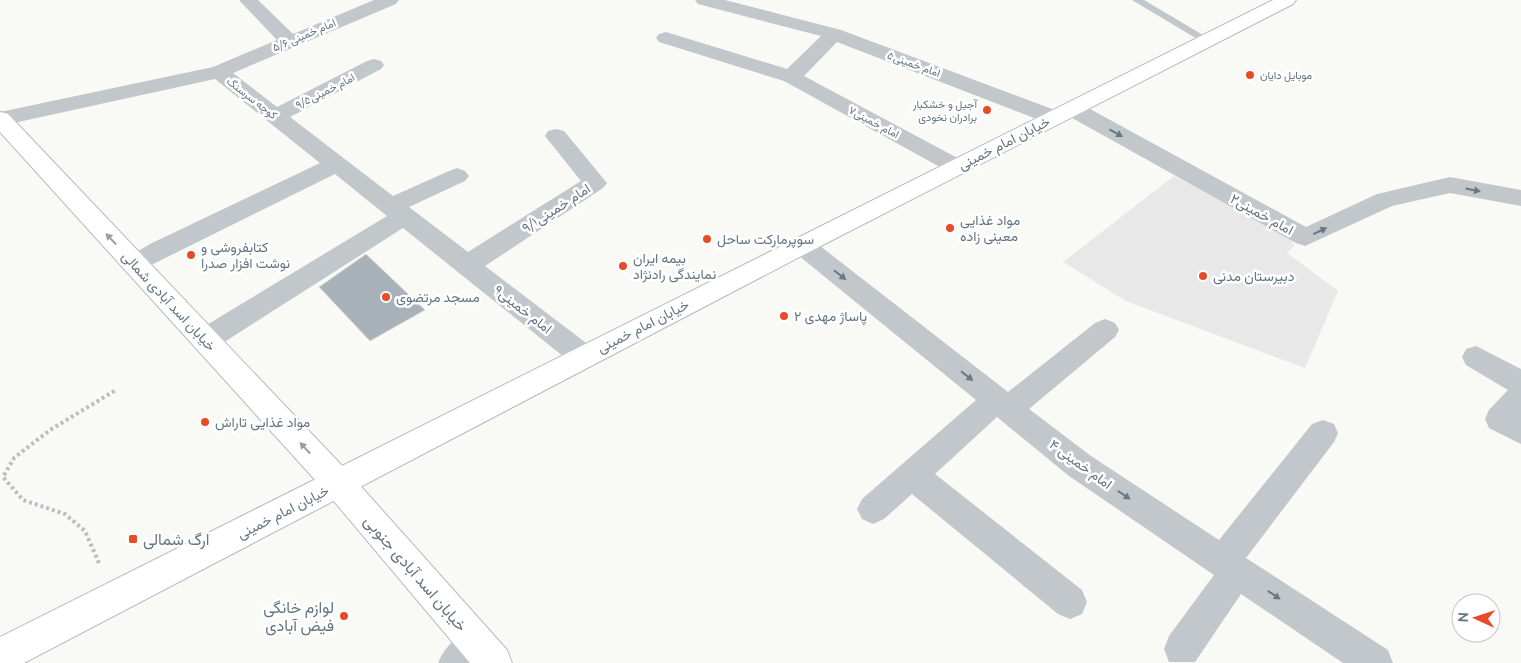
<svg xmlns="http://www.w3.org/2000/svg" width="1521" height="663" font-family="Ubuntu,Vazirmatn,sans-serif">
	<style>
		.built { fill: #e7e8e7 }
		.building { fill: #a9b2b8; stroke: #dbdbd8 }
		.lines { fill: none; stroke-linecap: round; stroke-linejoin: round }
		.secondary-casing { stroke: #b4bbbf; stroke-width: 2 }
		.primary-casing { stroke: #b5bbbf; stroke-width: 2 }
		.path { stroke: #babec1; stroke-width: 4; stroke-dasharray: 3 3; stroke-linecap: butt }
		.lane { fill: #c2c7cb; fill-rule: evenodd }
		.street { fill: #c2c7cb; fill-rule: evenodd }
		.secondary { fill: #fff; fill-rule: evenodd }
		.primary { fill: #fff; fill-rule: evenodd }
		.oneway { fill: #687a86 }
		.oneway2 { fill: #929fa8 }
		.poi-dot { fill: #e84b27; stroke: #fff; stroke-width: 2 }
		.labels { text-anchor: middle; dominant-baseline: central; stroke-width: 5; stroke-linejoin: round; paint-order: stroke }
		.far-street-label { font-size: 11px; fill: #637682; stroke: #fff }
		.far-poi-label { font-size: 11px; fill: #637682; stroke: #fff; text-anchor: start }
		.street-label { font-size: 14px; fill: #637682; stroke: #fff }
		.poi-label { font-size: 14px; fill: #637682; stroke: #fff; text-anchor: start }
		.near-poi-label { font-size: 16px; fill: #637682; stroke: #fff; text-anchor: start }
		.near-street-label { font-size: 16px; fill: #637682; stroke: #fff }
	</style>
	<rect width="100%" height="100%" fill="#f9f9f6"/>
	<polygon class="built" points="1174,176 1289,234 1294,246 1287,253 1338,291 1305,368 1126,301 1063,262"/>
	<polygon class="building" points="366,254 425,310 370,341 319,287"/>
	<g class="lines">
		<defs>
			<polygon id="secondary" points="0,112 8,114 349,473 507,650 512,663 470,663 327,493 0,132"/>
			<polygon id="primary" points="1273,0 1296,0 1293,4 811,251 24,663 0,663 0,637"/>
		</defs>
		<use href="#secondary" class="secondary-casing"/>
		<use href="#primary" class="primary-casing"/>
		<polyline class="path" points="99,563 85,531 65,514 23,500 3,477 14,458 50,430 116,390"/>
		<polygon class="lane" points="1132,0 1144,0 1213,41 1212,43 1204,43"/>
		<g class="street">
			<polygon points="239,0 258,0 293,34 374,0 399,0 396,4 233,73 277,107 367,61 374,59 381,61 384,65 381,69 290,117 393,196 449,171 457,168 465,171 469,176 465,181 409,207 468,252 581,181 545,136 548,131 556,129 564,131 607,183 603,188 485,266 594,349 598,357 594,365 584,368 574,365 403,228 215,348 205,351 195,348 191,340 195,332 387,216 335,174 135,273 126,270 122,264 126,258 152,243 320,163 215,79 0,126 0,112 213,67 277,40"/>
			<polygon points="695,0 725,0 841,30 1063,113 1066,118 1063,123 1055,125 1047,123 837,42 804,76 965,162 968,167 965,172 957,174 949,172 784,81 659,42 656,38 659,34 666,32 787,69 821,36 698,4"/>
			<polygon points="1073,103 1081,104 1306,227 1377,194 1450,177 1521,190 1521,206 1450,193 1392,206 1305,246 1296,243 1065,114 1062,109 1065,104"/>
			<polygon points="802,236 811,239 1008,392 1095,323 1105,319 1115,323 1119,330 1115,337 1029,409 1091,456 1219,540 1312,424 1323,420 1334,424 1338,433 1334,442 1246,558 1388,650 1393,663 1343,663 1241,594 1195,662 1169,662 1164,649 1169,636 1214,575 1069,476 997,417 935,474 1082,590 1087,602 1082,614 1070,619 1058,614 912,494 884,519 873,524 862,519 857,509 862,499 976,400 793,251 789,245 793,239"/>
			<polygon points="1476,346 1521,369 1521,444 1489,428 1485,419 1489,410 1508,390 1466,365 1462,357 1466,349"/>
			<path d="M478,626L491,631L496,644L491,657L484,663H438C445,645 460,633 478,626Z"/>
		</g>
		<use href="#secondary" class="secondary"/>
		<use href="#primary" class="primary"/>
	</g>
	<defs><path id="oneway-solid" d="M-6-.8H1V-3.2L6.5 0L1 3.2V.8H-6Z" transform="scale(1.25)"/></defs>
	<g class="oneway">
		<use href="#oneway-solid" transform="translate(1116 133) rotate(29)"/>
		<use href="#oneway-solid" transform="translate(1473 190) rotate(11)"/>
		<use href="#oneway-solid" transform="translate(1320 231) rotate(-25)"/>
		<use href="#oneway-solid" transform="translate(840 275) rotate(38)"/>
		<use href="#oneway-solid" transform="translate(967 376) rotate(38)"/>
		<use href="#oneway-solid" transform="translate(1124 495) rotate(34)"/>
		<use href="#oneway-solid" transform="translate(1274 595) rotate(34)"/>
	</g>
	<g class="oneway2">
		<use href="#oneway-solid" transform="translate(111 239) rotate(-133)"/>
		<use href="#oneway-solid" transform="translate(305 448) rotate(-133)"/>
	</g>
	<g class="poi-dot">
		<circle cx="1250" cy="75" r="5"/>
		<circle cx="987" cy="110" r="5"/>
		<circle cx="950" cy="228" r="5"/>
		<circle cx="707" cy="239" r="5"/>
		<circle cx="191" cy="255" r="5"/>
		<circle cx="623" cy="266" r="5"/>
		<circle cx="1203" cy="276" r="5"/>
		<circle cx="386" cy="297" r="5"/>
		<circle cx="784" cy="316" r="5"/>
		<circle cx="205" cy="422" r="5"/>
		<rect x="128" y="534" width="10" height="10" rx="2.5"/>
		<circle cx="344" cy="616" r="5"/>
	</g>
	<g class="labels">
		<g class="far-street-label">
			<text transform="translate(304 35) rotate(-23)">امام خمینی ۵/۶</text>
			<text transform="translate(914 64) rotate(20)">امام خمینی۵</text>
			<text transform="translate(325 91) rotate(-27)">امام خمینی۹/۵</text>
			<text transform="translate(252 98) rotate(38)">کوچه سرسنگ</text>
			<text transform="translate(874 122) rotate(28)">امام خمینی۷</text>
		</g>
		<g class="far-poi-label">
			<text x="1260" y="75">موبایل دایان</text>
			<text x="977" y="104" text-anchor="end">آجیل و خشکبار<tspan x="977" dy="13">برادران نخودی</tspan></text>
		</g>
		<g class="street-label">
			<text transform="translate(1004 143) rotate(-27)">خیابان امام خمینی</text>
			<text transform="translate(556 208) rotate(-33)">امام خمینی۹/۱</text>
			<text transform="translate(1262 214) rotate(29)">امام خمینی۲</text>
			<text transform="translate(169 301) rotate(47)">خیابان اسد آبادی شمالی</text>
			<text transform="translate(523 309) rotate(38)">امام خمینی۹</text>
			<text transform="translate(643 326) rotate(-27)">خیابان امام خمینی</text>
			<text transform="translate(1081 464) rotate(36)">امام خمینی ۴</text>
			<text transform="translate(283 512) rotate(-27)">خیابان امام خمینی</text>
		</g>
		<g class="poi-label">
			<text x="960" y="220">مواد غذایی<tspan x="960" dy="16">معینی زاده</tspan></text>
			<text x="717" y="239">سوپرمارکت ساحل</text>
			<text x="201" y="247">کتابفروشی و<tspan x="201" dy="16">نوشت افزار صدرا</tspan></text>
			<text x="633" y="258">بیمه ایران<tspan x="633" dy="16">نمایندگی رادنژاد</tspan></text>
			<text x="1213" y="276">دبیرستان مدنی</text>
			<text x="396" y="297">مسجد مرتضوی</text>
			<text x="794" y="316">پاساژ مهدی ۲</text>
			<text x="215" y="422">مواد غذایی تاراش</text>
		</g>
		<g class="near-poi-label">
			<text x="143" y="539">ارگ شمالی</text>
			<text x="334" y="607" text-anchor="end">لوازم خانگی<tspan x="334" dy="18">فیض آبادی</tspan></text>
		</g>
		<g class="near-street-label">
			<text transform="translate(416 573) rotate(49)">خیابان اسد آبادی جنوبی</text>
		</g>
	</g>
	<g transform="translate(1476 618) rotate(273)"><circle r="24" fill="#ffffff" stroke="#c1c8cd"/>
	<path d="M0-4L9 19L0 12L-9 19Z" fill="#e84b27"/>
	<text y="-8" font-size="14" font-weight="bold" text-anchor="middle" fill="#637682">N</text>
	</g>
</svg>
